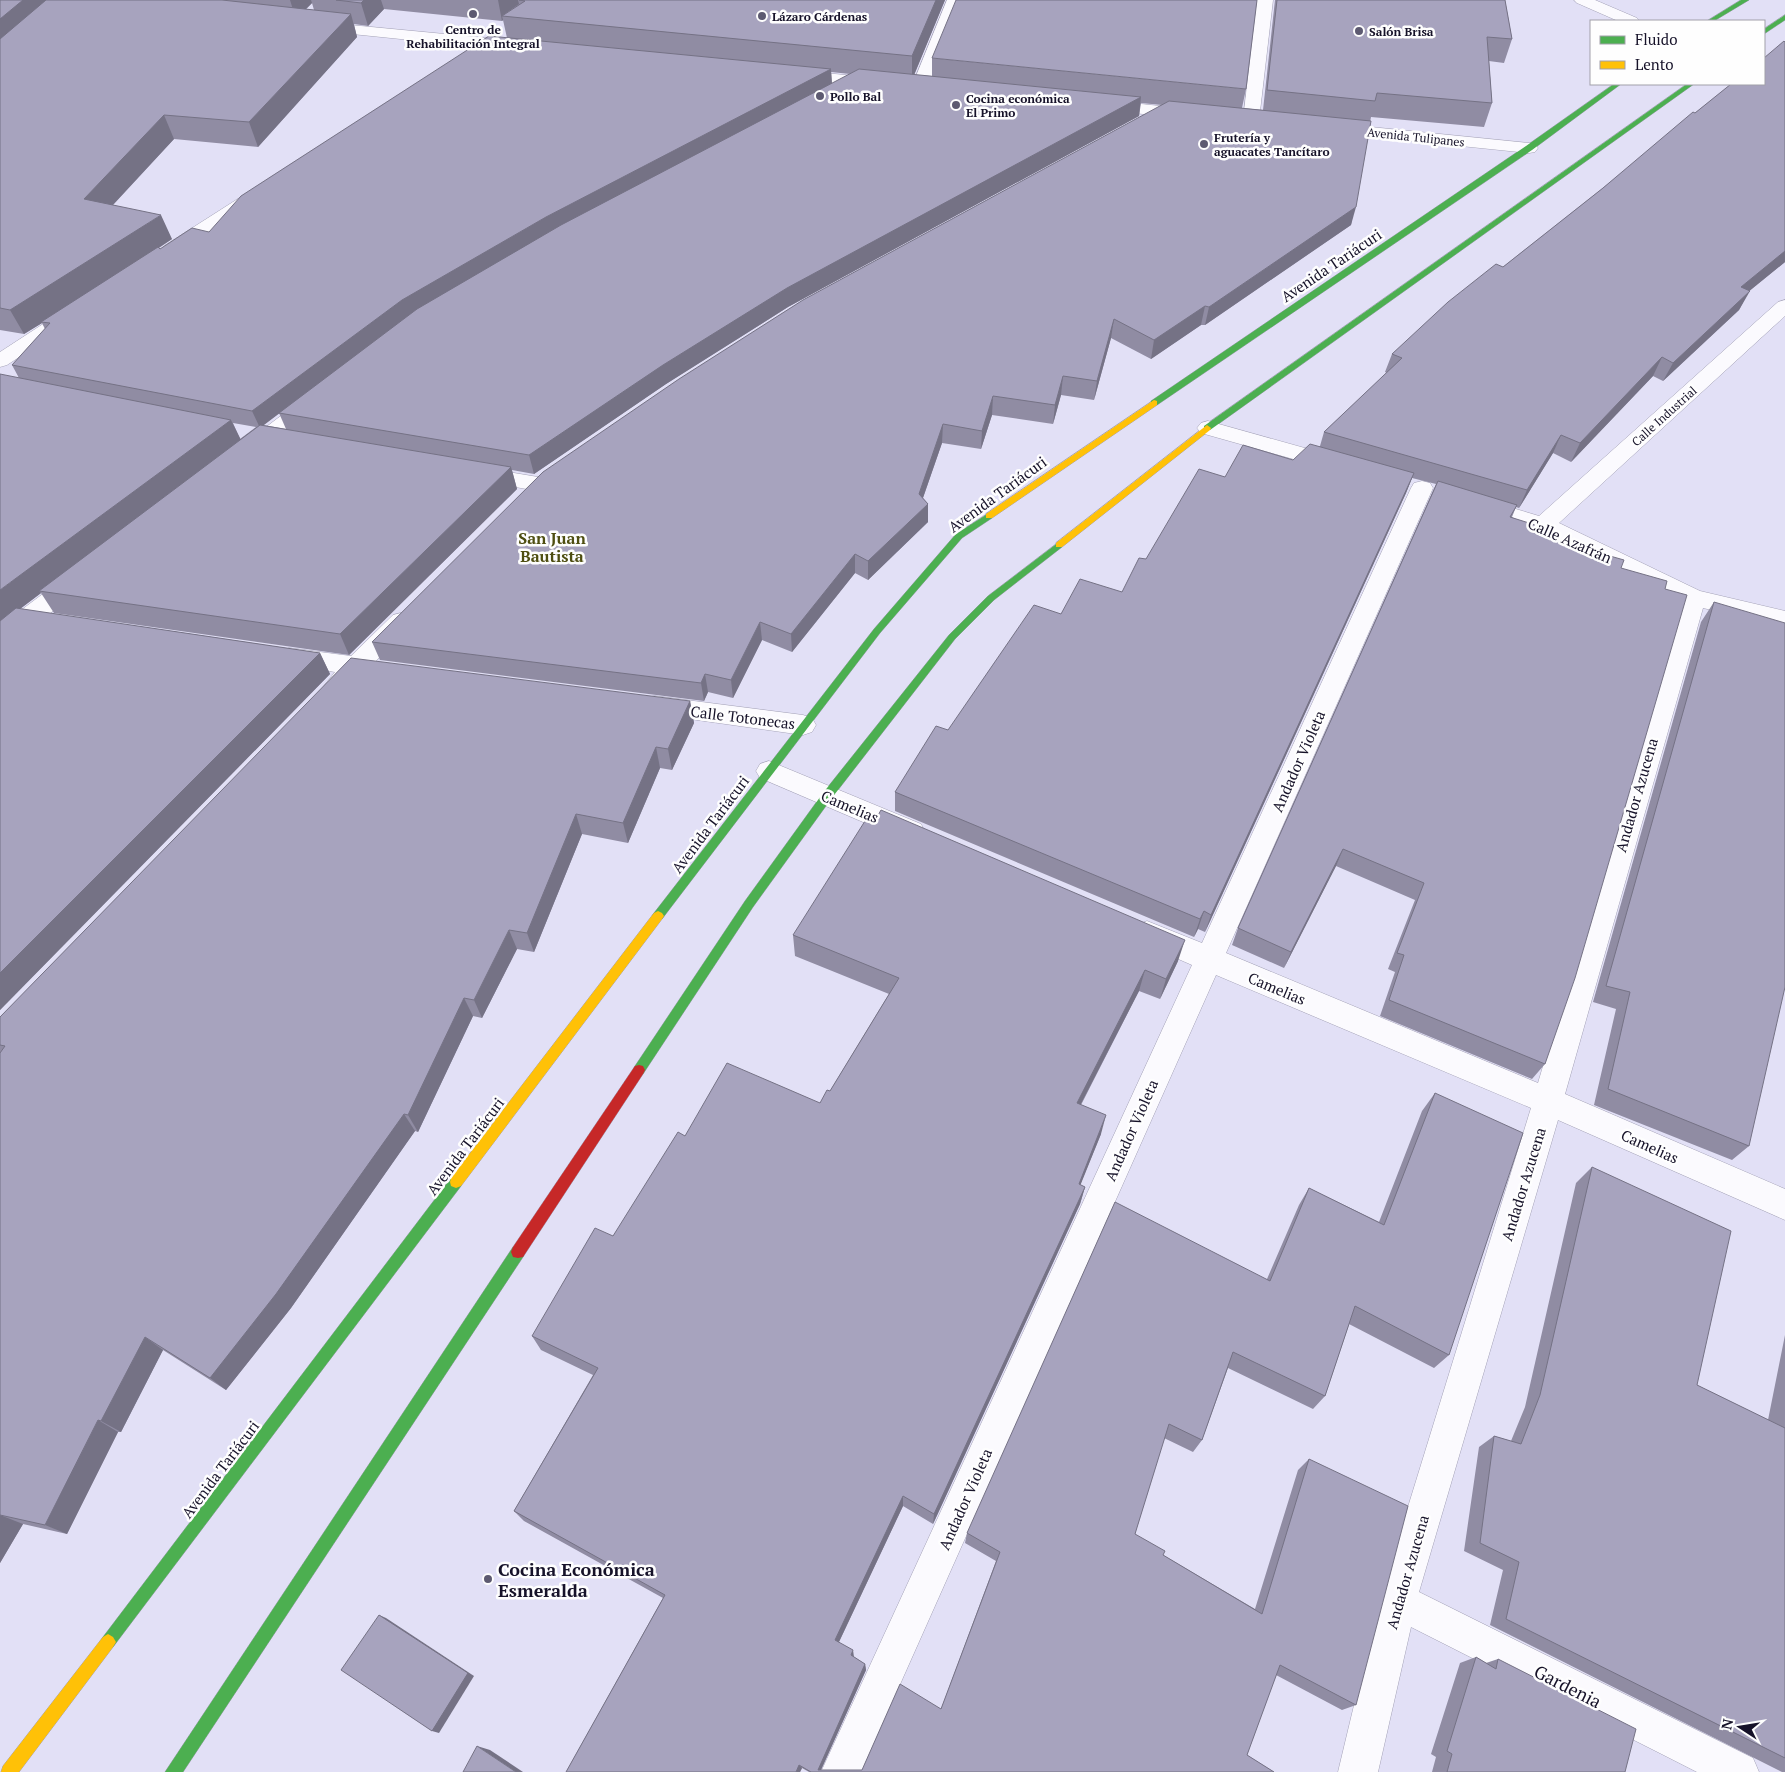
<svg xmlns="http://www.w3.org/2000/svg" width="1785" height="1772" font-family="'PT Serif',serif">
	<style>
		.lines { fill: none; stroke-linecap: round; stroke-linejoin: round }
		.street-casing { stroke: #a3a1b6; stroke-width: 1 }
		.fast-casing { stroke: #a3a1b6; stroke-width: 1 }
		.slow-casing { stroke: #a3a1b6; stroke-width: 1 }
		.jam-casing { stroke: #a3a1b6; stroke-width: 1 }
		.street { fill: #fbfafe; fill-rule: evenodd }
		.fast { fill: #4caf50; fill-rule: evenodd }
		.slow { fill: #ffc107; fill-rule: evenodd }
		.jam { fill: #c62828; fill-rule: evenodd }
		.wall { fill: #908ca3; fill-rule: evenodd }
		.shaded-wall { fill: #757285 }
		.building { fill: #a7a3be; stroke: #757285 }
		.poi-dot { fill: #5d5a71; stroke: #fefefe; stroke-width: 2 }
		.labels { text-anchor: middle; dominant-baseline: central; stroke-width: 5; stroke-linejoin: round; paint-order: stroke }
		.far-poi-label { font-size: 12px; font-weight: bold; fill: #161229; stroke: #fefefe; text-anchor: start }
		.far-street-label { font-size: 12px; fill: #161229; stroke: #fefefe }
		.street-label { font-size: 15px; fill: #161229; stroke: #fefefe }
		.neighbourhood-label { font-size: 16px; font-weight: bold; fill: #4e4e11; stroke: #fefefe }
		.near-poi-label { font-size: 18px; font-weight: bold; fill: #161229; stroke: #fefefe; text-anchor: start }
		.near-street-label { font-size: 18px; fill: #161229; stroke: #fefefe }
	</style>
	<rect width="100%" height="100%" fill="#e2e0f6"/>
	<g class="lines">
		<defs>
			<g id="street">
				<polygon points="947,0 963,0 928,86 926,90 914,90 912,86"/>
				<polygon points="1257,0 1273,0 1259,120 1257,124 1245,124 1243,120"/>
				<polygon points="1574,0 1595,0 1637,18 1639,21 1618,21 1577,3"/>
				<polygon points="319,22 518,41 526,46 518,51 313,30 311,27 313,24"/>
				<polygon points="794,70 876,78 882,80 884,83 882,86 876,88 788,78 786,75 788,72"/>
				<polygon points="1103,100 1189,109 1195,110 1197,114 1195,118 1189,119 1097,109 1095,105 1097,101"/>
				<polygon points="1331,123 1529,143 1535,144 1538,148 1535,152 1529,153 1325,132 1322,128 1325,124"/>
				<polygon points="253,192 259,193 262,197 259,201 178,254 164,254 162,250 164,246 247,193"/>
				<polygon points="1785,300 1785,316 1559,523 1700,591 1785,611 1785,627 1703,608 1565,1094 1785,1189 1785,1220 1558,1120 1419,1592 1753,1758 1759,1772 1697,1772 1411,1627 1378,1772 1338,1772 1379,1601 1531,1108 1216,975 861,1772 821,1772 1192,965 1137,941 1133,933 1137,925 1147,921 1202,943 1411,488 1414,483 1422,481 1430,483 1433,488 1226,953 1538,1083 1681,602 1535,530 1468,509 1465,504 1468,499 1476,497 1539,516 1778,302"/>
				<polygon points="70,309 77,311 80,315 77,319 7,365 0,367 0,352 63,311"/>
				<polygon points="314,395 321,396 324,401 321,406 257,456 249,458 241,456 238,451 241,446 307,396"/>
				<polygon points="1208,421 1344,459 1347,464 1344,469 1336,471 1201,433 1197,428 1201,423"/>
				<polygon points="478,467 538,477 546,479 549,484 546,489 538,491 470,479 467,474 470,469"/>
				<polygon points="76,573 84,575 88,581 84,587 9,645 0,648 0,626 68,575"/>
				<path d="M401,613L409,615L413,621L376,661L382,668L379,674L370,677L361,676C350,687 344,697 327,692L324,686L335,672L280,663L277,657L280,651L289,648L351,656L393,615Z"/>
				<polygon points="655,696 803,715 812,718 816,725 812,732 803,735 655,714 646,712 642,705 646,698"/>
				<polygon points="769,761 921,824 925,832 921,840 912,843 760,778 756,771 760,764"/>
			</g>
			<g id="fast">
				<polygon points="1741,0 1749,0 1714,21 1707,21"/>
				<polygon points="1785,15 1785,20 1764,34 1764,29"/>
				<polygon points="1614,84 1621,84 1532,150 1157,405 1151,405 1151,401 1526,146"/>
				<polygon points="1687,84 1694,84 1210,430 1204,430 1204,426"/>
				<polygon points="989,513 992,514 992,518 962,538 880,633 662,919 654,919 652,916 654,913 874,629 956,534"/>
				<polygon points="1059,542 1062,543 1062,547 994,600 955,639 831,799 753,907 643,1074 639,1075 635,1074 633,1070 635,1066 745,901 823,793 949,635 988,596"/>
				<polygon points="456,1176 461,1178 462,1182 461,1186 113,1647 108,1650 103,1647 100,1642 103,1637 451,1178"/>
				<polygon points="518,1246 523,1247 525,1252 523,1257 183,1772 165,1772 513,1247"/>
			</g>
			<g id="slow">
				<polygon points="1154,400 1157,401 1157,405 992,518 986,518 986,514"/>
				<polygon points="1207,425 1211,428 1210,430 1062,547 1056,547 1056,543"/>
				<polygon points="658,911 662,913 664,916 662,919 461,1186 456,1188 451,1186 450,1182 451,1178 654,913"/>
				<polygon points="108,1634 113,1637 116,1642 113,1647 19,1772 1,1772 3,1766 103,1637"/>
			</g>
			<polygon id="jam" points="639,1065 643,1066 645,1070 643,1074 523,1257 518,1258 513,1257 511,1252 513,1247 635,1066"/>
		</defs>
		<use href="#street" class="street-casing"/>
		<use href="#fast" class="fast-casing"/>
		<use href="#slow" class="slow-casing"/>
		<use href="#jam" class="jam-casing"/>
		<use href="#street" class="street"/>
		<use href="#fast" class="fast"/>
		<use href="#slow" class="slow"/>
		<use href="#jam" class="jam"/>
	</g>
	<g class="wall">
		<path d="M0,0H945L914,75L932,76V58L1246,89L1242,108L1263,110L1275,0H1505L1512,39L1504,63L1489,61L1492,103L1484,127L1371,117L1351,225L1205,325H1201L1151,359L1111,338L1094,400L1061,395L1053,424L992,415L981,449L942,443L923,498L928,504V522L868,580L855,573L792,652L762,640L733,698L708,692L704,701L380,660L372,642L1162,105L1141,103L1139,116L788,307L666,384L534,474L512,470L517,489L349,655L54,613L41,593L20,609L320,653L330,674L0,1010L19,378L12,365L45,329L42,323L24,334L0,330ZM312,3L314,10L306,9ZM384,9L502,21L503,20L507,38L209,232L160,249L159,248L172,239L113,205L174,139L258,147L357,37L354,24L368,26ZM831,72L850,74L832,84ZM314,387L279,413L286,429L263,425ZM233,423L256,427L240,439Z"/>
		<polygon points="1785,42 1785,262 1749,291 1739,310 1663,381 1653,376 1571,462 1553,453 1519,508 1516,507 1512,517 1547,538 1621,568 1545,1064 1532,1079 1380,1016 1395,972 1388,969 1415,900 1336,866 1284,968 1232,945 1238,928 1436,484 1412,478 1406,493 1205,932 1198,929 1194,937 895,811 895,792 948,730 1061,614 1122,592 1146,559 1225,477 1293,460 1320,446 1324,432 1387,373 1385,372 1392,354 1503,267 1603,188 1695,113"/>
		<polygon points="1714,602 1749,1146 1732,1160 1594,1105 1616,1009 1593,1002 1701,622"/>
		<polygon points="690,701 694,723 672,770 660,768 628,843 582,834 534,952 517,949 482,1018 473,1016 418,1132 415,1131 291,1308 226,1390 163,1350 121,1432 118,1432 67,1534 23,1524 0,1563 0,1017"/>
		<polygon points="793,935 1178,961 1160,999 1139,991 1081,1105 1101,1134 1080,1185 1085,1187 1080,1204 933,1524 903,1506 839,1642 854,1657 865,1664 866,1670 821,1770 862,1770 941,1709 996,1561 965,1543 967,1533 1267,1279 1299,1205 1309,1188 1379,1222 1422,1111 1435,1093 1449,1355 1434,1368 1349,1324 1325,1396 1313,1409 1228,1368 1202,1440 1193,1452 1164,1438 1135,1534 1163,1555 1255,1609 1298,1470 1309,1459 1356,1705 1342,1710 1276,1675 1247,1755 1274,1772 809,1772 802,1768 800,1772 566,1772 663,1598 524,1521 514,1511 593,1375 541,1350 532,1336 613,1236 685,1136 820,1103 830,1091 889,994 795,956"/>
		<polygon points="1592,1167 1697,1385 1768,1420 1785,1335 1785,1772 1782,1772 1490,1625 1503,1570 1464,1551 1479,1447 1494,1436 1511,1441 1525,1407 1576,1183"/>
		<polygon points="1476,1657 1486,1663 1498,1659 1625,1772 1432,1772 1436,1757 1431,1754 1460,1663"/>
	</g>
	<g class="shaded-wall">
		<polygon points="23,0 62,0 0,52 0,19"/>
		<polygon points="290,0 311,0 312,3 296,19"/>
		<polygon points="364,0 381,0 384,9 368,26 361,3"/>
		<polygon points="498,0 518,0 519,4 502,16 503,20 502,21"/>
		<polygon points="936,0 945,0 912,80 912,56"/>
		<polygon points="351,14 357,37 258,147 249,122"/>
		<polygon points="831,69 832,85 407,317 260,428 252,411 402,300 546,217"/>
		<polygon points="1141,97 1139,116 788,307 666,384 534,474 529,455 663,365 787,288"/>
		<polygon points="164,115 174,139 96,223 84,199"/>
		<polygon points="1356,207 1351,225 1205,325 1209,307"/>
		<polygon points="161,215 172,239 43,322 41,322 42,323 24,334 10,310"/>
		<polygon points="1785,251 1785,262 1731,306 1741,287"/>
		<polygon points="1750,291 1739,310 1663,381 1673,363"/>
		<polygon points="1205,306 1201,325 1151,359 1154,340"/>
		<polygon points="1114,319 1111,338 1094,400 1097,381"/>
		<polygon points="1662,357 1653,376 1571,462 1580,443"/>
		<polygon points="1063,376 1061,395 1053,424 1055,405"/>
		<polygon points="993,396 992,415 981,449 982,431"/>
		<polygon points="231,420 242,442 39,591 41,593 0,624 0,590"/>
		<polygon points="943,424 942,443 918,512 919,494"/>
		<polygon points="1561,435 1553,453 1519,508 1527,490"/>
		<polygon points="511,467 517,489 349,655 340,634"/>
		<polygon points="1414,473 1406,493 1205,932 1211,915"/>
		<polygon points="928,504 928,522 868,580 868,561"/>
		<polygon points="855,554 855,573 792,652 791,634"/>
		<polygon points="760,622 762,640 733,698 731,680"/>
		<polygon points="320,653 330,674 0,1010 0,973"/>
		<polygon points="705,674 708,692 704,701 701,683"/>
		<polygon points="690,701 694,723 672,770 668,749"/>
		<polygon points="656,747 660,768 628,843 623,823"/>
		<polygon points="576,814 582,834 534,952 527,933"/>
		<polygon points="1343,849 1336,866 1284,968 1291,952"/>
		<polygon points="1204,911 1198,929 1194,937 1200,919"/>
		<polygon points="509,930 517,949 482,1018 474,1000"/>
		<polygon points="1185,940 1178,961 1160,999 1166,979"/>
		<polygon points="1145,970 1139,991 1072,1121 1077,1103"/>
		<polygon points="464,998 473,1016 418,1132 408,1115"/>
		<polygon points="404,1114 415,1131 291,1308 226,1390 210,1378"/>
		<polygon points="1106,1115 1101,1134 1074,1201 1079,1184"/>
		<polygon points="1085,1187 1080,1204 933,1524 934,1514"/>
		<polygon points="145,1337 163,1350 121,1432 101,1421"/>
		<polygon points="98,1420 118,1432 67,1534 45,1525"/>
		<polygon points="903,1496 903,1506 837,1646 835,1640"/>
		<polygon points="0,1515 23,1524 0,1563"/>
		<polygon points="379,1615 386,1618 474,1676 439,1733 432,1731"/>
		<polygon points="853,1650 854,1657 852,1662 851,1655"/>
		<polygon points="865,1664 866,1670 820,1772 818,1770"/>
		<polygon points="477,1746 490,1750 523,1772 516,1772"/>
		<polygon points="799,1765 802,1768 800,1772 796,1772"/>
	</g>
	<g class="building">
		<polygon points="0,0 23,0 0,19"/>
		<polygon points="46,0 222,0 351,14 249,122 164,115 84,199 161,215 10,310 0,308 0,39"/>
		<polygon points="336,0 364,0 361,3"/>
		<polygon points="519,0 936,0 912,56 502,16 525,1"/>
		<polygon points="956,0 1257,0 1246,89 932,58"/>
		<polygon points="1277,0 1505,0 1512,39 1487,37 1492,103 1377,93 1375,101 1267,90"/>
		<polygon points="489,36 831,69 546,217 402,300 252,411 12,365 50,323 41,322 158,247 160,249 192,228 209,232 241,196"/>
		<polygon points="1784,41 1785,42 1785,251 1741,287 1750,291 1673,363 1662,357 1580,443 1561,435 1527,490 1324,432 1402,358 1392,354 1448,302 1496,264 1503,267 1603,188 1693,112 1695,113 1731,84 1764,84 1764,58"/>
		<polygon points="859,69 1141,97 787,288 663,365 529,455 279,413 417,309 561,225"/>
		<polygon points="1169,101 1371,121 1356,207 1209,307 1205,306 1154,340 1114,319 1097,381 1063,376 1055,405 993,396 982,431 943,424 919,494 928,504 868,561 855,554 791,634 760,622 731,680 705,674 701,683 372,642 543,472 679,379 803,300"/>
		<polygon points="0,374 231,420 0,590"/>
		<polygon points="260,425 511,467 340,634 39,591"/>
		<polygon points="1310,444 1414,473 1211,915 1204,911 1200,919 895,792 936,726 948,730 1034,605 1061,614 1080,579 1122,592 1139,558 1146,559 1199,469 1225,477 1243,445 1293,460"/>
		<polygon points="1438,481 1517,505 1510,517 1551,530 1547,538 1624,560 1621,568 1667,581 1665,589 1687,595 1575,978 1545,1064 1389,1000 1404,955 1397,953 1424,883 1343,849 1291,952 1238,928"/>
		<polygon points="1714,602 1785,623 1785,987 1749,1146 1608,1089 1630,992 1606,986"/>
		<polygon points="16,608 320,653 0,973 0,621"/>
		<polygon points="351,658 690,701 668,749 656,747 623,823 576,814 527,933 509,930 474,1000 464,998 408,1115 404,1114 276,1294 210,1378 145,1337 101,1421 98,1420 45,1525 0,1515 0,1053 5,1046 0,1045 0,1017"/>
		<polygon points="881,810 1185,940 1166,979 1145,970 1077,1103 1106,1115 1079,1184 1085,1187 934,1514 903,1496 835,1640 853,1650 851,1655 865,1664 818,1770 862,1770 900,1684 941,1709 1000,1552 967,1533 1115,1202 1270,1281 1309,1188 1384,1225 1435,1093 1523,1133 1449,1355 1355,1306 1325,1396 1233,1352 1202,1440 1169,1424 1135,1534 1165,1551 1163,1555 1262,1614 1309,1459 1408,1506 1356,1705 1280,1665 1247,1755 1274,1772 811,1772 799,1765 796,1772 566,1772 665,1595 514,1511 598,1368 532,1336 595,1228 613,1236 678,1132 685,1136 727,1063 820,1103 827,1090 830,1091 899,978 793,935 865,821 873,824"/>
		<polygon points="1592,1167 1731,1231 1697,1385 1785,1428 1785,1758 1506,1619 1519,1562 1480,1543 1494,1436 1521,1444 1540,1395"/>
		<polygon points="379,1615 468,1673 432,1731 341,1670"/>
		<polygon points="1476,1657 1496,1669 1498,1659 1636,1729 1625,1772 1447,1772 1452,1754 1447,1751"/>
		<polygon points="477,1746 516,1772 463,1772"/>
	</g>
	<g class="poi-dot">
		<circle cx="473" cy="14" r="5"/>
		<circle cx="762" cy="16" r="5"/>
		<circle cx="1359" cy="31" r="5"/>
		<circle cx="820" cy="96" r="5"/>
		<circle cx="956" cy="105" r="5"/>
		<circle cx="1204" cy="144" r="5"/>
		<circle cx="488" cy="1579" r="5"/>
	</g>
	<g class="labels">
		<g class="far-poi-label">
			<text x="772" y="16">Lázaro Cárdenas</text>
			<text x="473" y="29" text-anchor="middle">Centro de<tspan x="473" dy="14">Rehabilitación Integral</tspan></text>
			<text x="1369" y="31">Salón Brisa</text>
			<text x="830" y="96">Pollo Bal</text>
			<text x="966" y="98">Cocina económica<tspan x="966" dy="14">El Primo</tspan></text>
			<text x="1214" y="137">Frutería y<tspan x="1214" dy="14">aguacates Tancítaro</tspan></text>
		</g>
		<g class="far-street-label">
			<text transform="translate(1416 137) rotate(6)">Avenida Tulipanes</text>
			<text transform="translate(1664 416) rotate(-42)">Calle Industrial</text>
		</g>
		<g class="street-label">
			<text transform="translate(1331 265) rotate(-34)">Avenida Tariácuri</text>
			<text transform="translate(997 494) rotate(-36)">Avenida Tariácuri</text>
			<text transform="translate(1570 540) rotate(24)">Calle Azafrán</text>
			<text transform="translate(743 717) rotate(7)">Calle Totonecas</text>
			<text transform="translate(1298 761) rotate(-66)">Andador Violeta</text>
			<text transform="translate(1636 795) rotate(-74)">Andador Azucena</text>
			<text transform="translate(850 806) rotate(23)">Camelias</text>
			<text transform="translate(710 824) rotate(-53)">Avenida Tariácuri</text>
			<text transform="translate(1277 988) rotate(23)">Camelias</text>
			<text transform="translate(1131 1130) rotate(-66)">Andador Violeta</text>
			<text transform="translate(465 1146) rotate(-53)">Avenida Tariácuri</text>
			<text transform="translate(1650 1146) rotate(24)">Camelias</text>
			<text transform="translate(1523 1184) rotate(-73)">Andador Azucena</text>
			<text transform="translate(220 1469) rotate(-53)">Avenida Tariácuri</text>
			<text transform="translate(965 1499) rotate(-66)">Andador Violeta</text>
			<text transform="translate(1407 1572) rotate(-74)">Andador Azucena</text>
		</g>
		<g class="neighbourhood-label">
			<text x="552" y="538">San Juan<tspan x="552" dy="18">Bautista</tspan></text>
		</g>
		<g class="near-poi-label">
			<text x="498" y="1569">Cocina Económica<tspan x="498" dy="21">Esmeralda</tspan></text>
		</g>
		<g class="near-street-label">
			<text transform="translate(1568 1686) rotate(27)">Gardenia</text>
		</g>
	</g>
	<rect x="1590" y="20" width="175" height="65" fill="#fefefe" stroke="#a1a0a9"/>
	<rect x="1600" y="36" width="25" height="8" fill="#4caf50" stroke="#a1a0a9"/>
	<text x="1635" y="45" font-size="15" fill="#161229">Fluido</text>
	<rect x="1600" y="61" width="25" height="8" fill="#ffc107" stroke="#a1a0a9"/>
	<text x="1635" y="70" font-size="15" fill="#161229">Lento</text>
	<g transform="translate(1740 1727) rotate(282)" stroke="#fefefe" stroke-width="4" paint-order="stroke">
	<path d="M0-4L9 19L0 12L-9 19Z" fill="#161229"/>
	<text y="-8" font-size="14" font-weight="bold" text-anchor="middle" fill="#161229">N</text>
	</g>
</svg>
